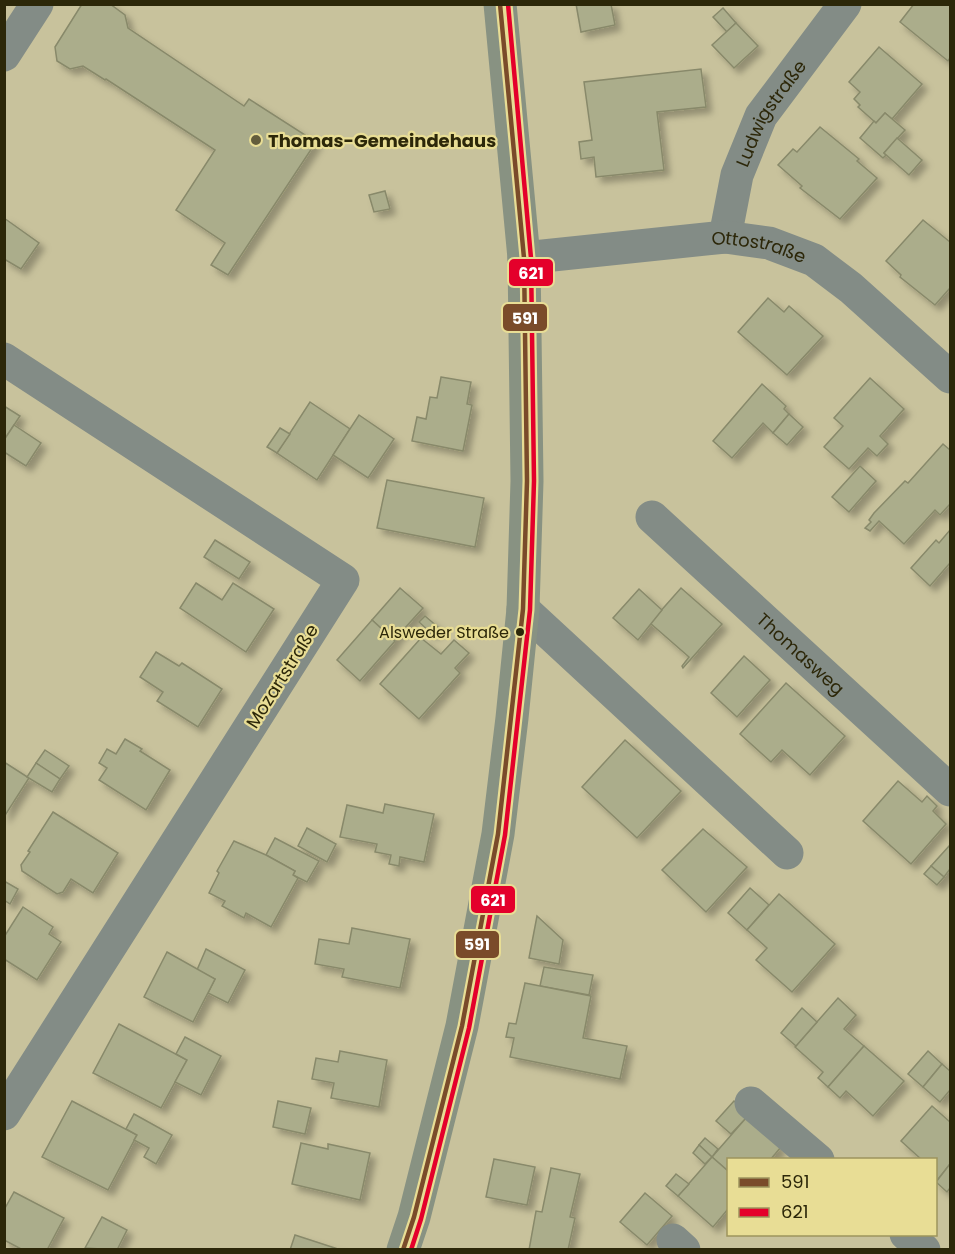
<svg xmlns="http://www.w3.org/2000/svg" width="955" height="1254" font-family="Poppins,sans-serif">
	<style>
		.building { fill: #abad8b; stroke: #88896a; stroke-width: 1.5; filter: url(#shadow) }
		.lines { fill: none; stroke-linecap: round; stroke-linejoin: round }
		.street { stroke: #838c86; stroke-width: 33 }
		.secondary { stroke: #889282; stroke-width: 33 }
		.bus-1-casing { stroke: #e8dd95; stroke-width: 9 }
		.bus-2-casing { stroke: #e8dd95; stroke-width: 9 }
		.bus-1 { stroke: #7a4b2a; stroke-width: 4.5 }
		.bus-2 { stroke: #e4002b; stroke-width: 4.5 }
		.poi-dot { fill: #635d3c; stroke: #e8dd95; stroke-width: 2 }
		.bus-dot { fill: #2c2709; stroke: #e8dd95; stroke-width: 2 }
		.labels { text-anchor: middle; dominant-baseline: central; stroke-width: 4.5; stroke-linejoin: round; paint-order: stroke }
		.bus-label { font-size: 16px; fill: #2c2709; stroke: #e8dd95; text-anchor: end }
		.street-label { font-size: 18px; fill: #2c2709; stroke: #e8dd95 }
		.poi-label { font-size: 18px; font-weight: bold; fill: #2c2709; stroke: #e8dd95; text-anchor: start }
		.line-badge { stroke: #e8dd95; stroke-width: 2 }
		.badge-label { font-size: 16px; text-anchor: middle; font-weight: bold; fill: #fff }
	</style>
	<defs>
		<filter id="shadow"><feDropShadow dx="5.5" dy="5.5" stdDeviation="3" flood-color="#0004"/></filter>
	</defs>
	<rect width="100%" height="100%" fill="#c8c29c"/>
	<g class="building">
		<polygon points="82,4 110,4 125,15 128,28 244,106 249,99 316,142 228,275 211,265 225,243 176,210 215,150 106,79 105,80 83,66 70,69 57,61 55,47"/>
		<polygon points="576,4 611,4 615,25 581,32"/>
		<polygon points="914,4 950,4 950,58 948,61 900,22"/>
		<polygon points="723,8 736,23 727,32 713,17"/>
		<polygon points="736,23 758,46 734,68 712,45"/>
		<polygon points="879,47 922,84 892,119 885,113 876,123 858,107 860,105 854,99 860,92 849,82"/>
		<polygon points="701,69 706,107 657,112 664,170 596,177 594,157 581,159 579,142 592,140 584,82"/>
		<polygon points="885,113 905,130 884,153 886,155 883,158 860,138 874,121 876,123"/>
		<polygon points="820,127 859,159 857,161 877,178 840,219 800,188 802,186 778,165 793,149 797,152"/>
		<polygon points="897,138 922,160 909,175 884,153"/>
		<polygon points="385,191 390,209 374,212 369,195"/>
		<polygon points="4,218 39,243 21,269 4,259"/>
		<polygon points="923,220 950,242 950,288 935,305 900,277 901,275 886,261"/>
		<polygon points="768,298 784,312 789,306 823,336 787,375 738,332"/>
		<polygon points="441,377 471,382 467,404 472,405 463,451 412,441 417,417 426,419 430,397 437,398"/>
		<polygon points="870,378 904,409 880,436 888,444 877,456 868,448 849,469 824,447 843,426 834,418"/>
		<polygon points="762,384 786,406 784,409 789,414 773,433 763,423 732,458 713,441"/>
		<polygon points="310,402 350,429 317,480 277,453"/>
		<polygon points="4,406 20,416 4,440"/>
		<polygon points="789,414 803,427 787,445 773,433"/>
		<polygon points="359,415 394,439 368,478 333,455"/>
		<polygon points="14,425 41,443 26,466 4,452 4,440"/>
		<polygon points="280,428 290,434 277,453 267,447"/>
		<polygon points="943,444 950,450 950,504 940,515 935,510 904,544 879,521 870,531 865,528 871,522 869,520 874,513 905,481 908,483"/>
		<polygon points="860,466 876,481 849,512 832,497"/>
		<polygon points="387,480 484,498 475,547 377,528"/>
		<polygon points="950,530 950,563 930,586 911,568 936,540 939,543"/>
		<polygon points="215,540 250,562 239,579 204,557"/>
		<polygon points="196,583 222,600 233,583 274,609 246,652 180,608"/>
		<polygon points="400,588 423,608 394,640 372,620"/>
		<polygon points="681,588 722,624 683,668 682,666 689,657 650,623"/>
		<polygon points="639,589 662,610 638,640 613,618"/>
		<polygon points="425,616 438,627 432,634 419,622"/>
		<polygon points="372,620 395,641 360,681 337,660"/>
		<polygon points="421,638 441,654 454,640 469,653 455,668 460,673 419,719 380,684"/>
		<polygon points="156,652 179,666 182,663 222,689 198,727 157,701 163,692 140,677"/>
		<polygon points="744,656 770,680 737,717 711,693"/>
		<polygon points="786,683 845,736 810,775 782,750 771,762 740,734"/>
		<polygon points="125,739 142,749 140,751 170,770 146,810 99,780 107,768 99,763 107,749 116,754"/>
		<polygon points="625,740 681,791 637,838 582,787"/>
		<polygon points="45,750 69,766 60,779 36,763"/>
		<polygon points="4,762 29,778 4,817"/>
		<polygon points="36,763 60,779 52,792 27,777"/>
		<polygon points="898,781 922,802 927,796 937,806 933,811 946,824 911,864 863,821"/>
		<polygon points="385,804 434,814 424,862 400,857 399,866 389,864 391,855 375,852 377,844 340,837 347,805 383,813"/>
		<polygon points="53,812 118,853 93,893 71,879 63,892 57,894 22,871 21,865 30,852 28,851"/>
		<polygon points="307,828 336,844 327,862 298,846"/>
		<polygon points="703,829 747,867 706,912 662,870"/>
		<polygon points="275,838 319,861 307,882 293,875 295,871 266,855"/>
		<polygon points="234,841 266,855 295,871 293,875 298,878 271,927 246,913 244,918 222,906 225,901 209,893 219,873 217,871"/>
		<polygon points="950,845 950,869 944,877 931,866"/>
		<polygon points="931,866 944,877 937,885 924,874"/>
		<polygon points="4,881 18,889 10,904 4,900"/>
		<polygon points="750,888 769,905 747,930 728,913"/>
		<polygon points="779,894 835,944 792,992 756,960 767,948 747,930"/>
		<polygon points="23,907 53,927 49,934 61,942 37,980 4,959 4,937"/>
		<polygon points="537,916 563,940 559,964 529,958"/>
		<polygon points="352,928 410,939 400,988 342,977 344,969 315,964 319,939 349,944"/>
		<polygon points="206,949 245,970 228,1003 208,993 215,979 197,970"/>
		<polygon points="167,952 215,979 193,1022 144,997"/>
		<polygon points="544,967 593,975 589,995 540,986"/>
		<polygon points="525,983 591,996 583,1038 627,1046 620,1079 510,1057 514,1038 506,1037 509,1023 516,1024"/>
		<polygon points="838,998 856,1015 844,1029 864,1046 828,1087 818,1078 823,1072 795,1047"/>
		<polygon points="802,1008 817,1022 796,1046 781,1033"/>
		<polygon points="119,1024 187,1060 161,1108 93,1073"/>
		<polygon points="185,1037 221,1056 201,1095 175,1082 187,1060 176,1054"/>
		<polygon points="864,1046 904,1081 873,1116 846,1091 840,1098 828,1087"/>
		<polygon points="340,1051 387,1060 379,1107 331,1098 334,1083 312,1079 316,1058 338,1062"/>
		<polygon points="928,1051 942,1064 923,1087 908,1074"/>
		<polygon points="942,1064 950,1071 950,1090 940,1102 923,1087"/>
		<polygon points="72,1101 137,1135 108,1190 42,1157"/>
		<polygon points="278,1101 311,1108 305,1134 273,1127"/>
		<polygon points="734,1101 750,1114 731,1134 716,1121"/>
		<polygon points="932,1106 950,1122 950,1164 936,1182 936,1160 922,1160 901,1141"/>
		<polygon points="134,1114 172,1135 156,1164 144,1157 149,1148 134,1140 137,1135 126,1129"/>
		<polygon points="746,1118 781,1147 770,1160 728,1160 728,1171 712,1157"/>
		<polygon points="705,1138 718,1149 712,1157 699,1145"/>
		<polygon points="301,1143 328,1149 328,1144 370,1153 360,1200 292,1184"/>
		<polygon points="699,1145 712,1157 705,1164 693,1153"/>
		<polygon points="712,1157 728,1171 728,1209 713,1227 678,1196"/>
		<polygon points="494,1159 535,1167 527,1205 486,1197"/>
		<polygon points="950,1164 950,1188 947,1192 936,1182"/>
		<polygon points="551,1168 580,1174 570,1217 575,1218 568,1250 529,1250 536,1211 542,1212"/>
		<polygon points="676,1174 689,1184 678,1196 666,1186"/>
		<polygon points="14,1192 64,1218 47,1250 23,1250 4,1240 4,1210"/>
		<polygon points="645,1193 672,1216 647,1245 620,1222"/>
		<polygon points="102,1217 127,1230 117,1250 85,1248"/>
		<polygon points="295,1235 341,1250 290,1250"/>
	</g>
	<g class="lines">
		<g class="street">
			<polyline points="4,55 37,4"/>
			<path id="s1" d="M725,237L737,175L761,116L845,4"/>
			<path id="s2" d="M524,258L725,237L769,243L814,260L851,288L950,377"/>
			<polyline points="4,359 343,580 4,1114"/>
			<path id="s3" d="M652,517L950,790"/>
			<polyline points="523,609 787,853"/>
			<polyline points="751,1103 818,1160"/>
			<polyline points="906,1234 924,1250"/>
			<polyline points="673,1240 684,1250"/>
		</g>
		<polyline class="secondary" points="403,1250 414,1217 462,1026 498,834 512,718 523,609 527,481 524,258 500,4"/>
		<defs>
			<polyline id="bus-1" points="403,1250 414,1217 462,1026 498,834 523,609 527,481 524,258 500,4"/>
			<polyline id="bus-2" points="411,1250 421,1219 469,1028 505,835 530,610 534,481 531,258 508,4"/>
		</defs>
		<use href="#bus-1" class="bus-1-casing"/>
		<use href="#bus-2" class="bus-2-casing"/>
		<use href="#bus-1" class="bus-1"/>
		<use href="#bus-2" class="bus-2"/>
	</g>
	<circle class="poi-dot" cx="256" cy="140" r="6"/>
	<circle class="bus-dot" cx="520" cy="632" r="5"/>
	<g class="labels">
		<g class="bus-label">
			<text x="509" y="632">Alsweder Straße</text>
		</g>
		<g class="street-label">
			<text stroke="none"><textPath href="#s1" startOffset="134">Ludwigstraße</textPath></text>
			<text stroke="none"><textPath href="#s2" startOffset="237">Ottostraße</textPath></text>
			<text stroke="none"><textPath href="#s3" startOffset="202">Thomasweg</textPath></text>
			<text transform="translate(282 676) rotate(-58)">Mozartstraße</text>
		</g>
		<g class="poi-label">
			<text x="268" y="140">Thomas-Gemeindehaus</text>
		</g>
	</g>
	<g class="line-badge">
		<rect x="508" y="258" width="46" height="29" rx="6" fill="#e4002b"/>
		<rect x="502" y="303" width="46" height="29" rx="6" fill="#7a4b2a"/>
		<rect x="470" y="885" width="46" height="29" rx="6" fill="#e4002b"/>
		<rect x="455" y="930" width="45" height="29" rx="6" fill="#7a4b2a"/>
	</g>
	<g class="badge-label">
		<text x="531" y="279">621</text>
		<text x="525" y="324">591</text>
		<text x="493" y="906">621</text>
		<text x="477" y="950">591</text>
	</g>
	<rect width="955" height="1254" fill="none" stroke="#2c2709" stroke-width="12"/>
	<rect x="727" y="1158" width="210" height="78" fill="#e8dd95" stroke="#9d945d" stroke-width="1.5"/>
	<rect x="739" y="1178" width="30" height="9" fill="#7a4b2a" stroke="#9d945d" stroke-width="1.5"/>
	<text x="781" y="1188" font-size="18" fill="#2c2709">591</text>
	<rect x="739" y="1208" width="30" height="9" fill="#e4002b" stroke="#9d945d" stroke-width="1.5"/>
	<text x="781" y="1218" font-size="18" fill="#2c2709">621</text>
</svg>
